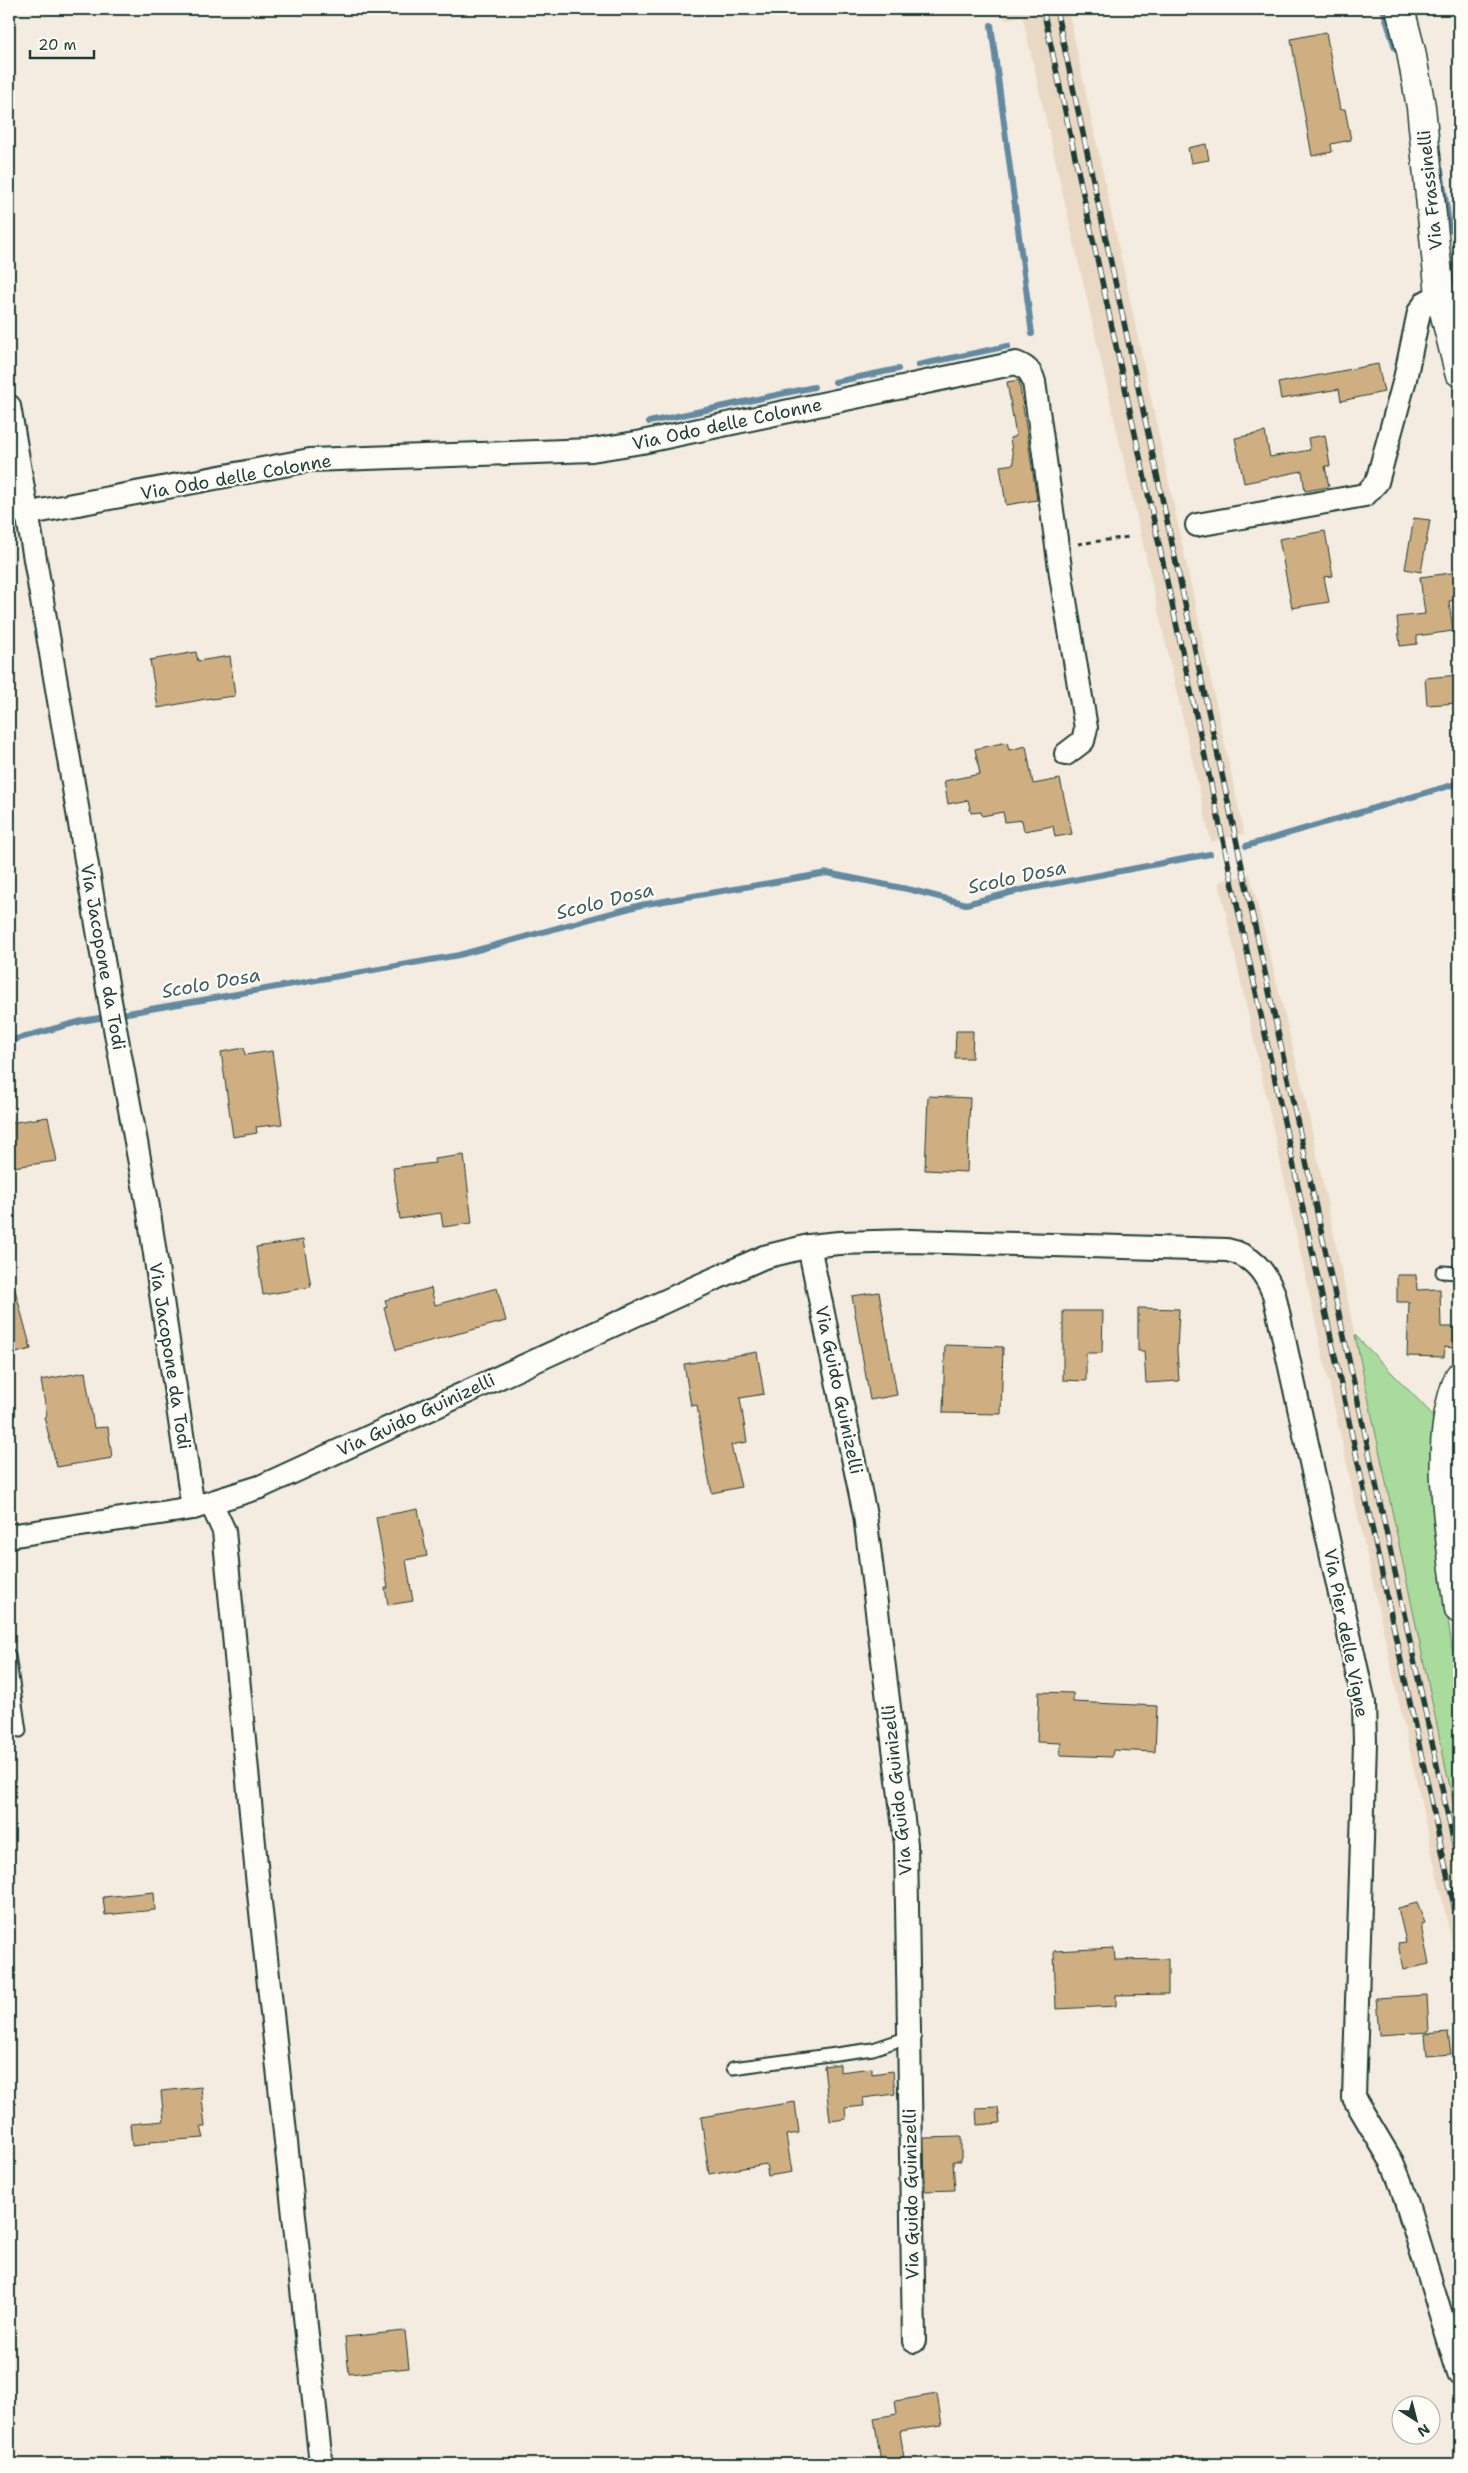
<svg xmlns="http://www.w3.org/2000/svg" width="1468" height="2473" font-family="'Shantell Sans',sans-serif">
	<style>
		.built { fill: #e9d9c4 }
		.green { fill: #a9db9c; stroke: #648c68 }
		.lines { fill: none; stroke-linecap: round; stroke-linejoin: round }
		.stream { stroke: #638aa1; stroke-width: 6 }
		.building { fill: #cfae82; stroke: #1f3d34 }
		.lane-casing { stroke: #1f3d34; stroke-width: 15 }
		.street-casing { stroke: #1f3d34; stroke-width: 26 }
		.secondary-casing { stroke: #1f3d34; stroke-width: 31 }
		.path { stroke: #1f3d34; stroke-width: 3; stroke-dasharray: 5 4; stroke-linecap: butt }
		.lane { stroke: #fdfcf7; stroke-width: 11 }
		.street { stroke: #fdfcf7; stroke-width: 22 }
		.secondary { stroke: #fdfcf7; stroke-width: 28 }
		.rail-casing { stroke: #1f3d34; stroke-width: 5.5 }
		.rail { stroke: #fdfcf7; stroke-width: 4; stroke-dasharray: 11; stroke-linecap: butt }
		.labels { text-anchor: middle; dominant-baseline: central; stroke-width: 4.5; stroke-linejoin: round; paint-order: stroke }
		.street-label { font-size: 18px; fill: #1f3d34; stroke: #fdfcf7 }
		.water-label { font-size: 19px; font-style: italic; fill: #3c5d62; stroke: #fdfcf7 }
	</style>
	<rect width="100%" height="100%" fill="#f4ece0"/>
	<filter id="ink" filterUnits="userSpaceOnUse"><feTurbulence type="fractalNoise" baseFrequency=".02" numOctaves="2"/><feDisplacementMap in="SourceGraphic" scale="10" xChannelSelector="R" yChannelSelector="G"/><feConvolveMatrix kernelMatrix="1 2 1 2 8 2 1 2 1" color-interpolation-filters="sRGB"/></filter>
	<g filter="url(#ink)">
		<g class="built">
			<polygon points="1002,9 1068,9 1244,834 1211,842 1022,15 1005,20"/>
			<polygon points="1250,874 1304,1093 1459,1830 1459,1976 1219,882"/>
		</g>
		<polygon class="green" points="1355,1335 1432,1414 1448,1556 1442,1574 1452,1648 1459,1661 1459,1830"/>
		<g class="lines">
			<g class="stream">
				<polyline points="1383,9 1395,48"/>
				<polyline points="991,25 1032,334"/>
				<polyline points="1441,170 1450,230"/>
				<polyline points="918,365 1008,346"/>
				<polyline points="835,382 898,369"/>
				<polyline points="649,422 814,387"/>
				<polyline points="1246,846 1459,783"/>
				<polyline points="9,1041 82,1021 459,955 641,905 827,873 912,890 966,904 1021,890 1210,854"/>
			</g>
		</g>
		<g class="building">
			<polygon points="1326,32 1340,110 1345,109 1351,140 1331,144 1332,152 1312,156 1291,39"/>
			<polygon points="1206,144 1209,160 1191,163 1188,148"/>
			<polygon points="1378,364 1384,392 1341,401 1339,389 1281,399 1278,383"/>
			<polygon points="1019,380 1037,500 1006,505 1000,466 1014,464 1010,438 1016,436 1007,382"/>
			<polygon points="1265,432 1270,457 1310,450 1308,438 1325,435 1330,466 1325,466 1329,487 1305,491 1302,471 1244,483 1235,438"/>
			<polygon points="1414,518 1430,520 1421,572 1405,569"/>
			<polygon points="1325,531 1333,576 1324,577 1329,602 1292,608 1279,539"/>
			<polygon points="1459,572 1459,600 1449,601 1453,631 1417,636 1417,644 1400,646 1397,617 1425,614 1420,577"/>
			<polygon points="196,652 198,661 230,656 235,696 211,699 211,698 158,708 150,660"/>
			<polygon points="1459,675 1459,703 1427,705 1425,678"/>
			<polygon points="1007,742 1009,750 1026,746 1033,784 1060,779 1072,834 1055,837 1053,826 1024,831 1022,820 1005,822 1003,812 982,816 981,812 971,813 968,800 948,804 944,781 980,774 975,749"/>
			<polygon points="956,1031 973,1031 972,1058 955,1058"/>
			<polygon points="244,1048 245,1055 272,1051 282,1124 256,1127 257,1133 233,1137 221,1052"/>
			<polygon points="928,1096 970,1098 967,1172 925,1170"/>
			<polygon points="48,1117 57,1161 13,1167 9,1123"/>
			<polygon points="464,1155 472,1223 443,1227 441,1213 400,1219 393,1168 435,1163 434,1159"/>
			<polygon points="303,1240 311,1287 263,1295 256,1247"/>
			<polygon points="1397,1275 1416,1275 1417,1290 1440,1289 1441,1327 1455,1327 1454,1348 1445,1347 1444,1357 1407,1356 1409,1302 1397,1302"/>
			<polygon points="14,1286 31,1349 9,1355 9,1287"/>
			<polygon points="431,1288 435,1305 497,1288 506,1321 396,1350 384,1308 387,1307 385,1300"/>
			<polygon points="879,1292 897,1395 870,1400 852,1296"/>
			<polygon points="1138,1308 1179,1309 1177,1351 1179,1381 1146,1383 1144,1351 1138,1351"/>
			<polygon points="1063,1311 1103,1311 1102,1353 1086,1353 1086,1381 1063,1380"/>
			<polygon points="945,1345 1003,1347 1001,1414 943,1413"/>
			<polygon points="757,1352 764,1394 740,1398 747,1442 731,1445 741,1487 712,1493 706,1465 697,1405 691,1406 684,1364"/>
			<polygon points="85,1372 94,1428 108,1427 112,1458 57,1467 44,1417 47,1416 41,1380"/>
			<polygon points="418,1509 427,1556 406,1560 413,1601 388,1605 385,1588 388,1588 376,1517"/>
			<polygon points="1039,1692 1073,1693 1073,1702 1157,1706 1155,1752 1113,1750 1112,1757 1060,1755 1061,1743 1037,1742"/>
			<polygon points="154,1892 155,1910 105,1915 103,1897"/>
			<polygon points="1417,1903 1425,1923 1422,1924 1422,1931 1429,1964 1403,1970 1398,1943 1406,1942 1398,1908"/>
			<polygon points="1114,1948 1115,1960 1168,1959 1168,1994 1116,1995 1116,2006 1056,2009 1054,1951"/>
			<polygon points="1427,1995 1429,2032 1379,2035 1376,1998"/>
			<polygon points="1448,2032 1451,2054 1427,2056 1425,2034"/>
			<polygon points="840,2064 840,2072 872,2068 872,2074 893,2071 895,2094 863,2098 864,2106 845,2108 846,2119 830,2121 824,2066"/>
			<polygon points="201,2087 205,2127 201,2127 204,2138 149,2142 149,2144 132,2146 130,2124 164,2121 161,2091"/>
			<polygon points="795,2102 799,2133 786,2135 792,2172 768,2176 766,2164 709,2174 701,2117"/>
			<polygon points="998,2107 1000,2123 977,2125 976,2108"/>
			<polygon points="961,2137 961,2161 953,2161 955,2190 925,2191 924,2138"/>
			<polygon points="405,2331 409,2368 349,2374 345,2337"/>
			<polygon points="937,2394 942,2425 900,2431 904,2459 881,2463 874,2418 897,2414 895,2401"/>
		</g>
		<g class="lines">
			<defs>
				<g id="lane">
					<polyline points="1442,1272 1459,1273"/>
					<polyline points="9,1655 20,1731"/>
					<polyline points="733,2068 873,2049 909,2037"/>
				</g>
				<g id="street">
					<polyline points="9,406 110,1001 148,1207 193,1508"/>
					<path d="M25,514L310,460L592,450L642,442L1016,363C1026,367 1031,371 1034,382L1062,582L1086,728L1083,741L1066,754"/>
					<polyline points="1197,525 1365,495 1377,482 1405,379 1419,312 1426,302 1440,295"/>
					<polyline points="809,1246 865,1515 906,1844 914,2341"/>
					<polyline points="211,1503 224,1531 257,1875 321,2464"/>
					<path d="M9,1536L193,1508L260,1487L694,1288L764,1257L809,1246L839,1243L910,1241L1227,1250C1253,1255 1265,1272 1274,1294L1364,1703L1365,1743L1354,2098L1392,2162L1400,2181L1459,2374"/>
				</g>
				<g id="secondary">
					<polyline points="1400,9 1411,51 1421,107 1440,295 1459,372"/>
					<path d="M1459,1377C1431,1446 1451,1536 1459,1609"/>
				</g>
			</defs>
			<use href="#lane" class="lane-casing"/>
			<use href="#street" class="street-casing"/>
			<use href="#secondary" class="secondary-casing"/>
			<polyline class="path" points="1078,544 1129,537"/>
			<use href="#lane" class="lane"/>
			<use href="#street" class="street"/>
			<use href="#secondary" class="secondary"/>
			<defs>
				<g id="rail">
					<polyline points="1043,9 1459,1929"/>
					<polyline points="1056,9 1459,1867"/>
				</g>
			</defs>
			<use href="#rail" class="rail-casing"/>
			<use href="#rail" class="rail"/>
		</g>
	</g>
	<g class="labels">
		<g class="street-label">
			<text transform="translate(1430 190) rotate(-96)">Via Frassinelli</text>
			<text transform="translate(727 424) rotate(-12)">Via Odo delle Colonne</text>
			<text transform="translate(236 477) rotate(-10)">Via Odo delle Colonne</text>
			<text transform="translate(103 957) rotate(80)">Via Jacopone da Todi</text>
			<text transform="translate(170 1356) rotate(81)">Via Jacopone da Todi</text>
			<text transform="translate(839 1390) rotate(78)">Via Guido Guinizelli</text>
			<text transform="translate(416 1415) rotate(-25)">Via Guido Guinizelli</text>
			<text transform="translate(1346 1633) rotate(79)">Via Pier delle Vigne</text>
			<text transform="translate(897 1790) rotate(-96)">Via Guido Guinizelli</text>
			<text transform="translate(911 2194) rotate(-91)">Via Guido Guinizelli</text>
		</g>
		<g class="water-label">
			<text transform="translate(1017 877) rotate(-12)">Scolo Dosa</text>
			<text transform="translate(605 901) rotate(-14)">Scolo Dosa</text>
			<text transform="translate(211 983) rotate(-10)">Scolo Dosa</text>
		</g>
	</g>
	<rect width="1468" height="2473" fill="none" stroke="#fdfcf7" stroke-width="30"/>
	<rect x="15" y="15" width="1438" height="2443" fill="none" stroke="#1f3d34" stroke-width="2" filter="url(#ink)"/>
	<g transform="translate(1416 2420) rotate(144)"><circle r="24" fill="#fdfcf7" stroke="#a4b0a9"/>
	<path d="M0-4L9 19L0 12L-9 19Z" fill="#1f3d34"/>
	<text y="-8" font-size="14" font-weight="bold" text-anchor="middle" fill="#1f3d34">N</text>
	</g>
	<path d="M30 50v8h64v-8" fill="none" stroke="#1f3d34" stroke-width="2.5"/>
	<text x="38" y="50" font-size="15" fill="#1f3d34" stroke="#fdfcf7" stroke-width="4" paint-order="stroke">20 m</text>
</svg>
